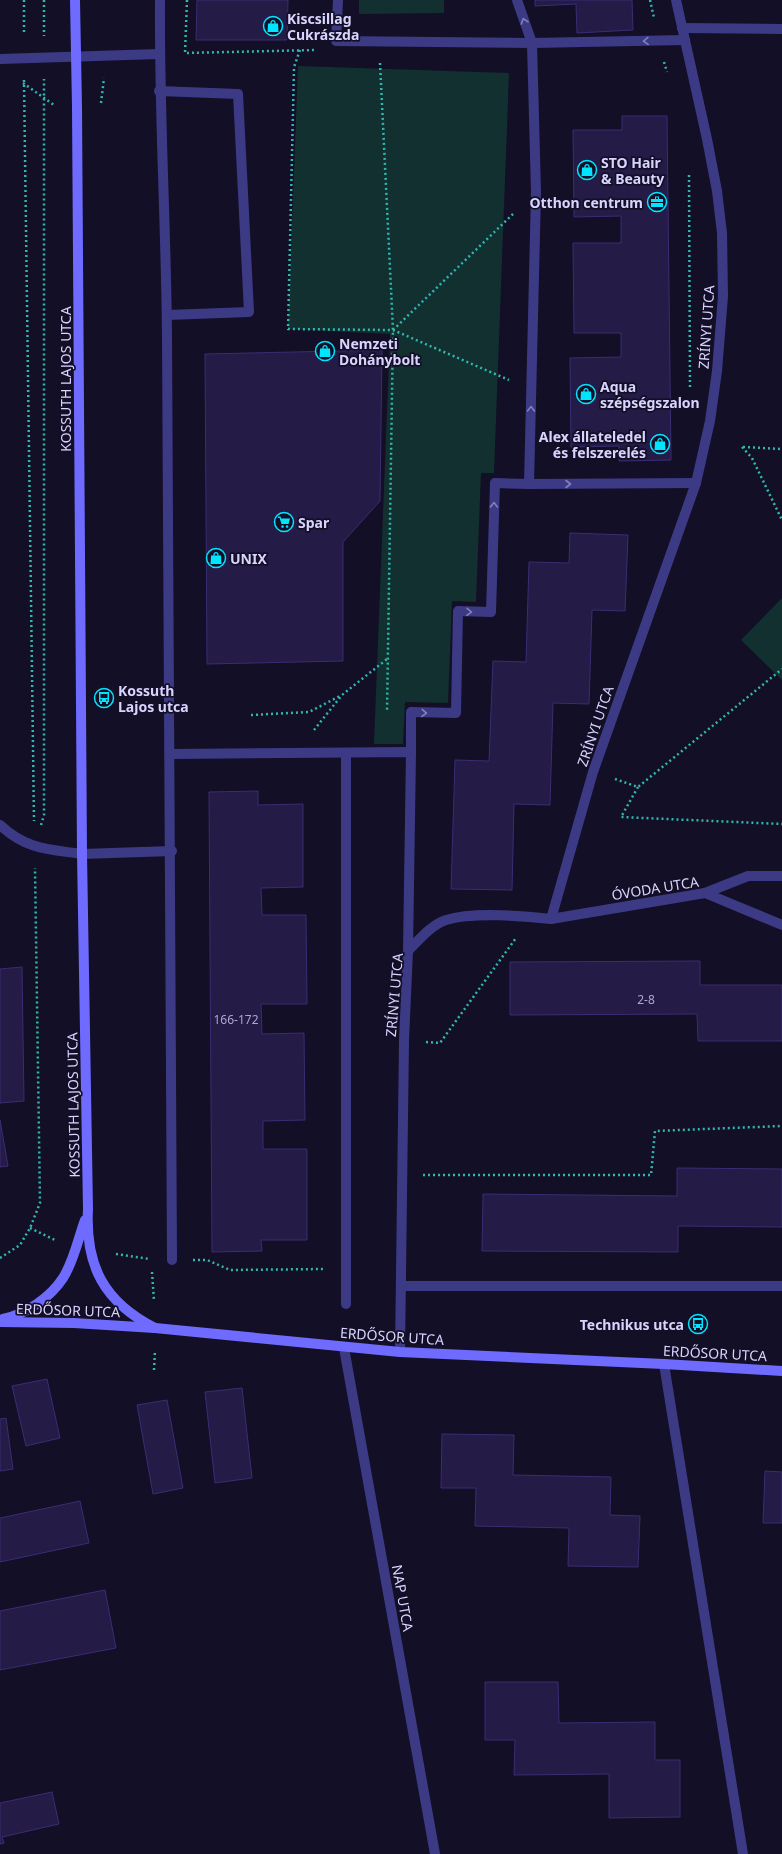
<svg xmlns="http://www.w3.org/2000/svg" width="782" height="1854" font-family="'Noto Sans',sans-serif">
	<style>
		.green { fill: #12302f }
		.building { fill: #241b47; stroke: #3b2d73 }
		.lines { fill: none; stroke-linecap: round; stroke-linejoin: round }
		.path { stroke: #2fb8b0; stroke-width: 2.5; stroke-dasharray: 2 3; stroke-linecap: butt }
		.lane { stroke: #3d3a85; stroke-width: 10 }
		.street { stroke: #3d3a85; stroke-width: 10 }
		.secondary { stroke: #6f6bff; stroke-width: 10 }
		.oneway { stroke: #837fbc }
		.labels { text-anchor: middle; dominant-baseline: central; stroke-width: 3.5; stroke-linejoin: round; paint-order: stroke }
		.number-label { font-size: 12px; fill: #aca6d1 }
		.poi-label { font-size: 14px; font-weight: bold; fill: #d9d4ff; stroke: #130f26; text-anchor: start }
		.street-label { font-size: 14px; fill: #d9d4ff; stroke: #130f26 }
	</style>
	<rect width="100%" height="100%" fill="#130f26"/>
	<g class="green">
		<polygon points="359,0 444,0 444,13 359,14"/>
		<polygon points="298,66 509,73 494,473 481,473 476,602 452,601 448,703 405,702 403,744 374,744 390,334 288,329"/>
		<polygon points="782,598 782,680 741,640"/>
	</g>
	<g class="building">
		<polygon points="197,0 288,0 287,40 196,40"/>
		<polygon points="535,0 632,0 633,30 577,33 576,4 535,6"/>
		<polygon points="622,116 667,116 671,460 619,461 619,446 571,447 570,358 621,357 621,333 574,333 573,243 621,243 621,216 574,217 573,130 622,130"/>
		<polygon points="382,350 380,501 343,542 343,661 207,664 205,354"/>
		<polygon points="570,533 628,535 625,611 592,610 589,704 553,703 550,805 514,804 512,890 451,889 455,760 489,761 493,661 526,662 529,562 569,563"/>
		<polygon points="258,791 258,805 303,804 303,887 261,888 262,915 306,915 307,1004 261,1004 262,1034 304,1033 305,1120 263,1121 263,1149 307,1149 307,1240 261,1240 262,1251 212,1252 209,792"/>
		<polygon points="700,961 700,985 782,985 782,1041 698,1041 697,1014 510,1015 510,962"/>
		<polygon points="22,967 24,1101 0,1103 0,969"/>
		<polygon points="0,1120 8,1166 0,1167"/>
		<polygon points="677,1168 782,1169 782,1227 678,1226 678,1252 482,1251 483,1194 677,1196"/>
		<polygon points="47,1379 60,1438 26,1446 12,1386"/>
		<polygon points="242,1388 252,1478 215,1483 205,1392"/>
		<polygon points="167,1400 183,1488 153,1494 137,1405"/>
		<polygon points="6,1418 13,1469 0,1471 0,1419"/>
		<polygon points="442,1434 514,1435 513,1475 611,1477 610,1515 640,1516 638,1567 568,1566 569,1528 475,1526 476,1488 441,1488"/>
		<polygon points="765,1471 782,1472 782,1523 763,1523"/>
		<polygon points="80,1501 89,1543 0,1562 0,1518"/>
		<polygon points="105,1590 116,1648 0,1670 0,1611"/>
		<polygon points="485,1682 558,1682 559,1723 655,1722 655,1760 680,1760 680,1817 609,1818 609,1774 514,1775 515,1740 485,1740"/>
		<polygon points="52,1792 59,1824 2,1837 4,1843 0,1844 0,1803"/>
	</g>
	<g class="lines">
		<g class="path">
			<polyline points="24,0 24,35"/>
			<polyline points="44,0 44,36"/>
			<polyline points="187,0 185,53 316,50"/>
			<polyline points="650,0 654,18"/>
			<polyline points="300,50 294,67 288,329 393,330 509,380"/>
			<polyline points="664,62 667,72"/>
			<polyline points="380,63 393,330 387,712"/>
			<polyline points="24,80 34,821"/>
			<polyline points="23,83 54,105"/>
			<polyline points="101,103 104,78"/>
			<polyline points="689,175 690,388"/>
			<polyline points="393,330 513,214"/>
			<polyline points="742,447 752,458 782,520"/>
			<polyline points="743,447 782,449"/>
			<polyline points="251,715 309,712 340,696"/>
			<polyline points="314,730 342,695 387,659"/>
			<polyline points="615,779 638,787 782,669"/>
			<polyline points="638,787 621,817 782,824"/>
			<polyline points="41,825 44,815 44,79"/>
			<polyline points="426,1042 440,1043 516,938"/>
			<polyline points="423,1175 651,1175 655,1131 782,1126"/>
			<polyline points="30,1228 55,1240"/>
			<polyline points="116,1254 150,1259"/>
			<polyline points="0,1258 20,1245 30,1228 40,1203 35,868"/>
			<polyline points="193,1260 207,1260 230,1270 324,1269"/>
			<polyline points="152,1272 154,1301"/>
			<polyline points="154,1370 155,1350"/>
		</g>
		<g class="lane">
			<path d="M0,825C27,850 48,849 82,854"/>
			<polyline points="664,1364 743,1854"/>
		</g>
		<g class="street">
			<path d="M160,0C159,112 166,223 167,335C170,644 172,952 172,1260"/>
			<polyline points="338,0 336,41 532,43 685,40"/>
			<polyline points="682,28 782,29"/>
			<polyline points="0,59 159,54"/>
			<polyline points="159,91 238,94 249,312 167,315"/>
			<polyline points="529,484 696,483"/>
			<polyline points="411,752 411,712 456,713 458,611 491,612 495,483 529,484 536,192 532,43 517,0"/>
			<polyline points="172,754 411,752 408,951"/>
			<polyline points="82,854 172,851"/>
			<polyline points="705,893 748,876 782,876"/>
			<polyline points="551,919 593,772 696,483 710,421 717,371 723,296 722,233 717,191 707,139 676,0"/>
			<polyline points="401,1286 782,1286"/>
			<polyline points="346,1304 346,753"/>
			<polyline points="344,1348 435,1854"/>
			<path d="M400,1352L404,1040L408,951C419,940 431,925 446,920C472,912 524,916 551,919L705,893L782,925"/>
		</g>
		<g class="secondary">
			<path d="M75,0L77,107L82,854L88,1209C85,1266 104,1302 155,1328"/>
			<path d="M3,1319C26,1314 50,1298 63,1278C74,1261 78,1239 85,1220"/>
			<polyline points="0,1322 74,1323 155,1328 400,1352 664,1364 782,1371"/>
		</g>
	</g>
	<defs><path id="oneway-chevron" d="M-2-3.5L2.5 0L-2 3.5" fill="none" stroke-width="1.6" stroke-linecap="round" stroke-linejoin="round"/></defs>
	<g class="oneway">
		<use href="#oneway-chevron" transform="translate(524 21) rotate(-109)"/>
		<use href="#oneway-chevron" transform="translate(646 41) rotate(179)"/>
		<use href="#oneway-chevron" transform="translate(531 409) rotate(-89)"/>
		<use href="#oneway-chevron" transform="translate(568 484)"/>
		<use href="#oneway-chevron" transform="translate(494 505) rotate(-88)"/>
		<use href="#oneway-chevron" transform="translate(469 612) rotate(2)"/>
		<use href="#oneway-chevron" transform="translate(424 713) rotate(2)"/>
	</g>
	<defs>
		<symbol id="shop-ring" viewBox="-11 -11 22 22"><circle r="9.5" fill="#130f26" stroke="#00e5ff" stroke-width="1.5"/><path d="M-5-2.5h2.3a2.7 3.5 0 0 1 5.4 0H5L5.5 6h-11ZM-1.5-2.5h3a1.5 2.3 0 0 0-3 0Z" fill="#00e5ff"/></symbol>
		<symbol id="office-ring" viewBox="-11 -11 22 22"><circle r="9.5" fill="#130f26" stroke="#00e5ff" stroke-width="1.5"/><path d="M-6-3h4V-5.5h4V-3h4V5H-6ZM-1-4.5V-3h2v-1.5ZM-6 0V1H6V0Z" fill="#00e5ff"/></symbol>
		<symbol id="supermarket-ring" viewBox="-11 -11 22 22"><circle r="9.5" fill="#130f26" stroke="#00e5ff" stroke-width="1.5"/><path d="M-6-5.5h2.5l.6 2H6L4.5 2H-2.5L-4.4-4H-6ZM-1.5 3.2a1.3 1.3 0 1 0 .1 0ZM3 3.2a1.3 1.3 0 1 0 .1 0Z" fill="#00e5ff"/></symbol>
		<symbol id="bus-ring" viewBox="-11 -11 22 22"><circle r="9.5" fill="#130f26" stroke="#00e5ff" stroke-width="1.5"/><path d="M-5-6H5V4H4V6H2V4H-2V6H-4V4H-5ZM-3.5-4V0h7V-4ZM-3.5 1.2v1.5H-2V1.2ZM2 1.2v1.5H3.5V1.2Z" fill="#00e5ff"/></symbol>
	</defs>
	<g fill-rule="evenodd">
		<use href="#shop-ring" x="262" y="15" width="22" height="22"/>
		<use href="#shop-ring" x="576" y="159" width="22" height="22"/>
		<use href="#office-ring" x="646" y="191" width="22" height="22"/>
		<use href="#shop-ring" x="314" y="340" width="22" height="22"/>
		<use href="#shop-ring" x="575" y="383" width="22" height="22"/>
		<use href="#shop-ring" x="649" y="433" width="22" height="22"/>
		<use href="#supermarket-ring" x="273" y="511" width="22" height="22"/>
		<use href="#shop-ring" x="205" y="547" width="22" height="22"/>
		<use href="#bus-ring" x="93" y="687" width="22" height="22"/>
		<use href="#bus-ring" x="687" y="1313" width="22" height="22"/>
	</g>
	<g class="labels">
		<g class="number-label">
			<text x="646" y="999">2-8</text>
			<text x="236" y="1019">166-172</text>
		</g>
		<g class="poi-label">
			<text x="287" y="18">Kiscsillag<tspan x="287" dy="16">Cukrászda</tspan></text>
			<text x="601" y="162">STO Hair<tspan x="601" dy="16">&amp; Beauty</tspan></text>
			<text x="643" y="202" text-anchor="end">Otthon centrum</text>
			<text x="339" y="343">Nemzeti<tspan x="339" dy="16">Dohánybolt</tspan></text>
			<text x="600" y="386">Aqua<tspan x="600" dy="16">szépségszalon</tspan></text>
			<text x="646" y="436" text-anchor="end">Alex állateledel<tspan x="646" dy="16">és felszerelés</tspan></text>
			<text x="298" y="522">Spar</text>
			<text x="230" y="558">UNIX</text>
			<text x="118" y="690">Kossuth<tspan x="118" dy="16">Lajos utca</tspan></text>
			<text x="684" y="1324" text-anchor="end">Technikus utca</text>
		</g>
		<g class="street-label">
			<text transform="translate(706 327) rotate(-86)">ZRÍNYI UTCA</text>
			<text transform="translate(65 379) rotate(-90)">KOSSUTH LAJOS UTCA</text>
			<text transform="translate(595 726) rotate(-71)">ZRÍNYI UTCA</text>
			<text transform="translate(655 888) rotate(-9)">ÓVODA UTCA</text>
			<text transform="translate(394 995) rotate(-85)">ZRÍNYI UTCA</text>
			<text transform="translate(73 1105) rotate(-91)">KOSSUTH LAJOS UTCA</text>
			<text transform="translate(68 1310) rotate(2)">ERDŐSOR UTCA</text>
			<text transform="translate(392 1336) rotate(4)">ERDŐSOR UTCA</text>
			<text transform="translate(715 1353) rotate(3)">ERDŐSOR UTCA</text>
			<text transform="translate(403 1598) rotate(80)">NAP UTCA</text>
		</g>
	</g>
</svg>
